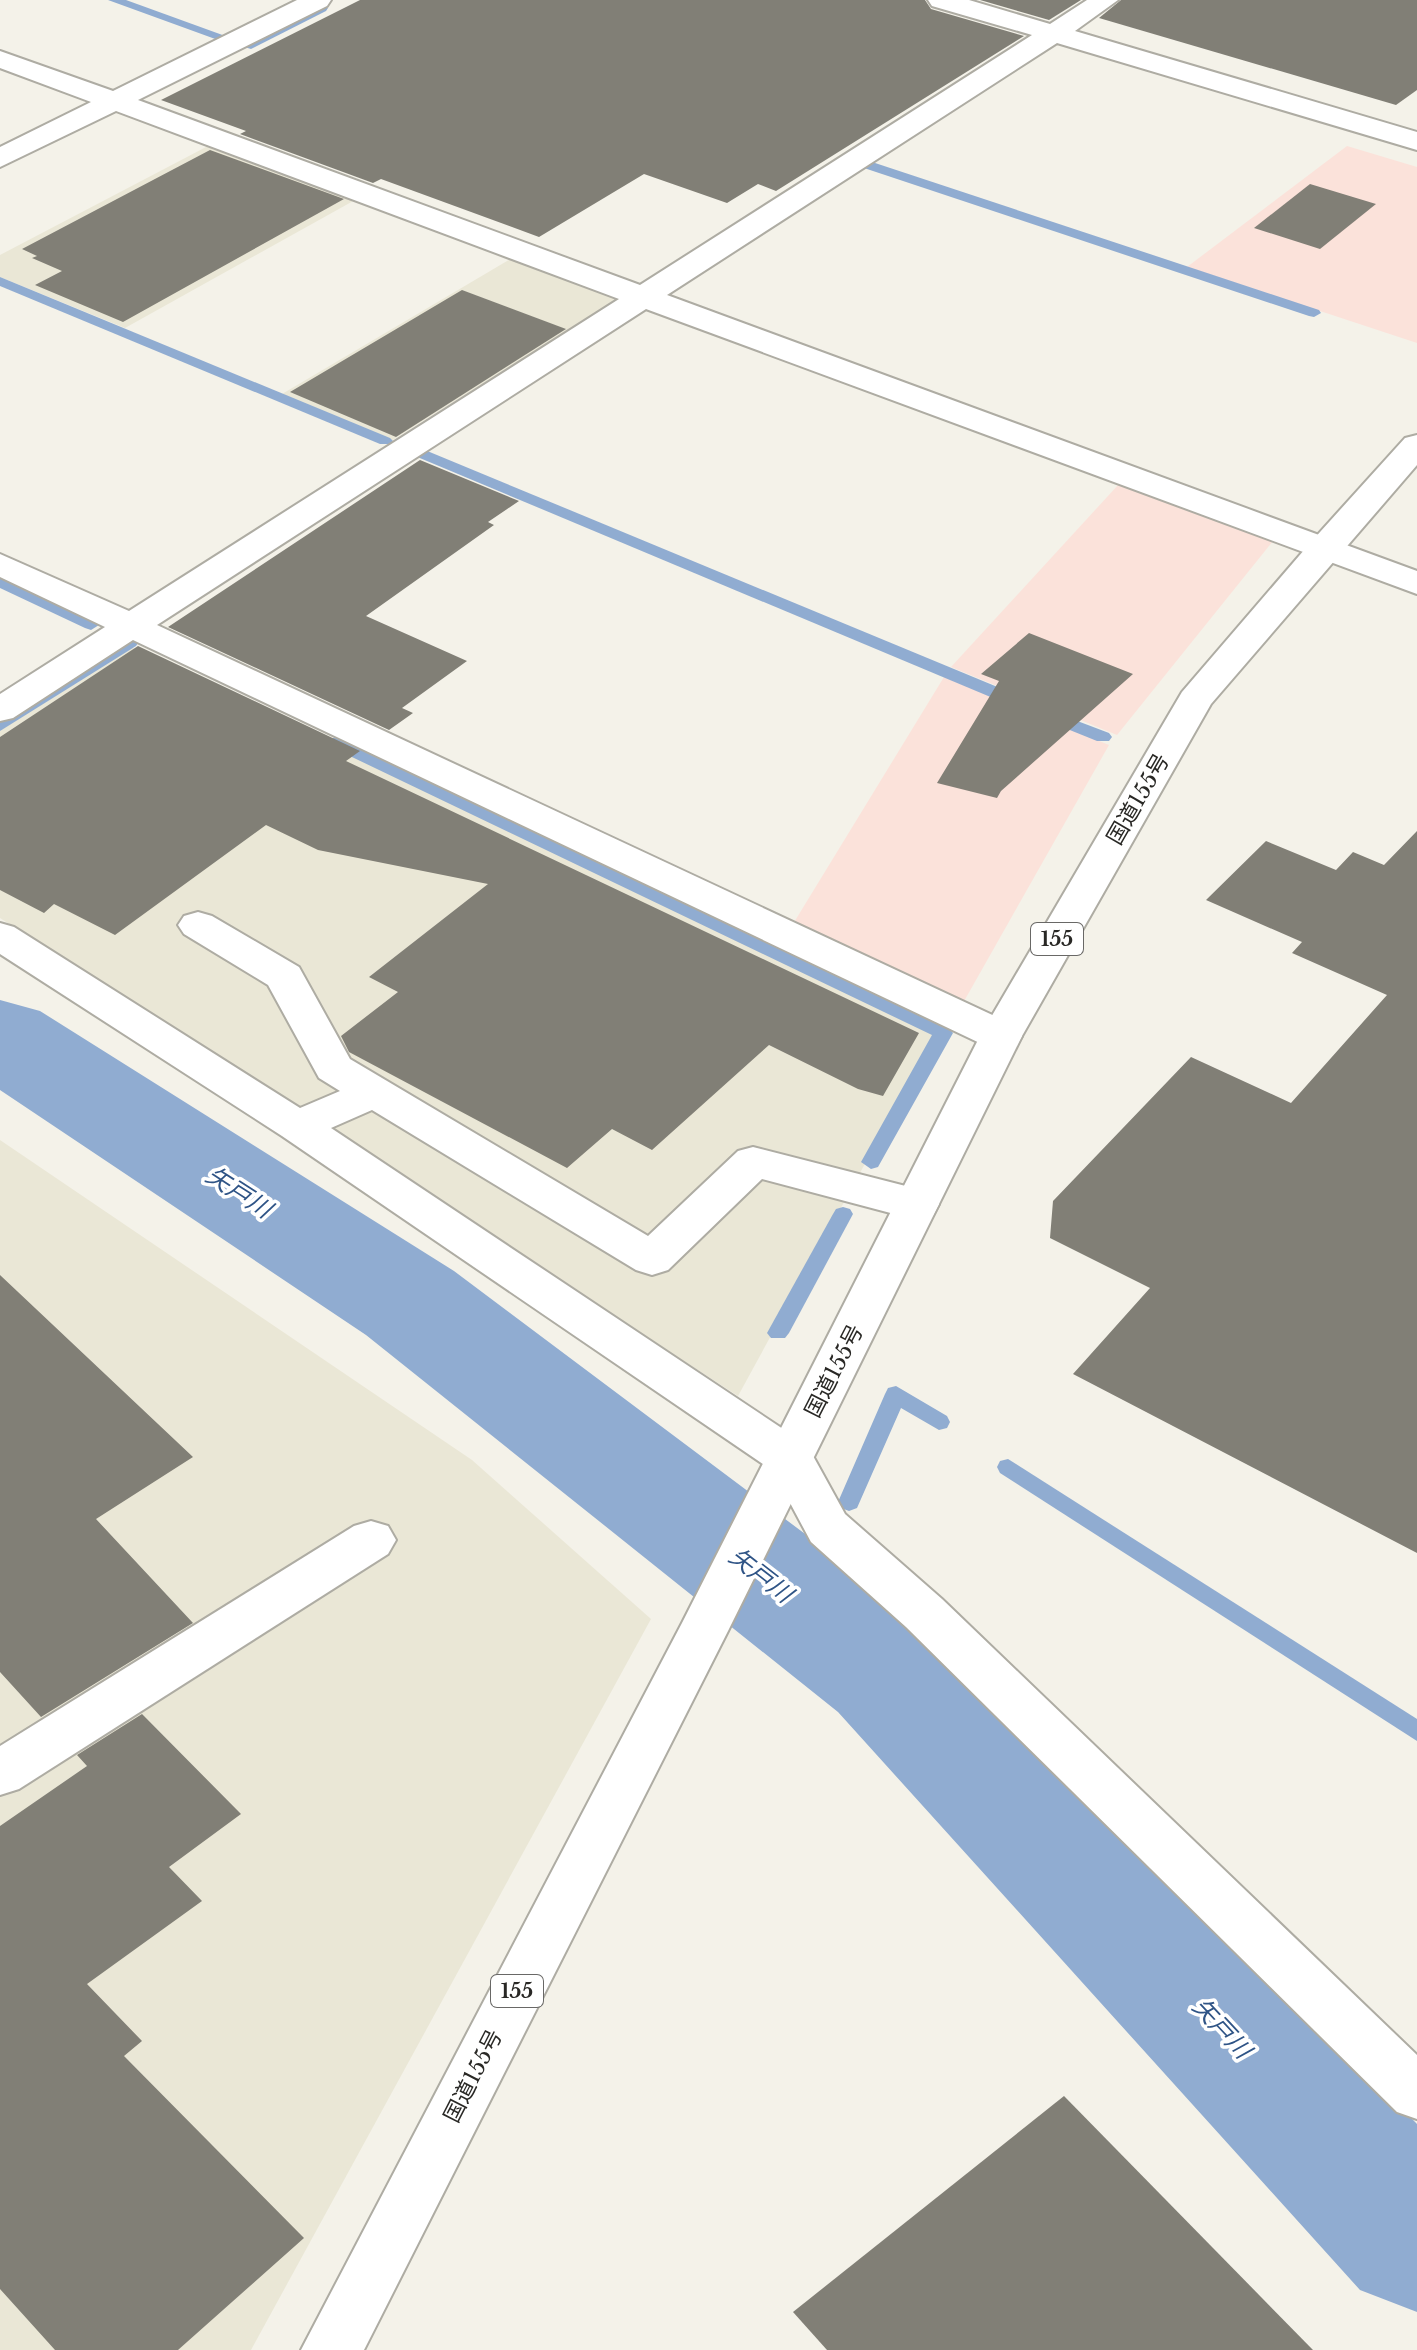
<svg xmlns="http://www.w3.org/2000/svg" width="1417" height="2350" font-family="'Libre Baskerville','Noto Sans JP',serif">
	<style>
		.commercial { fill: #fbe2da }
		.built { fill: #eae7d6 }
		.lines { fill: none; stroke-linecap: round; stroke-linejoin: round }
		.stream { fill: #90acd1; fill-rule: evenodd }
		.river { fill: #90acd1; fill-rule: evenodd }
		.building { fill: #817f76 }
		.minor-casing { stroke: #aeaca3; stroke-width: 4 }
		.highway-casing { stroke: #aeaca3; stroke-width: 4 }
		.minor { fill: #fff; fill-rule: evenodd }
		.highway { fill: #fff; fill-rule: evenodd }
		.labels { text-anchor: middle; dominant-baseline: central; stroke-width: 7; stroke-linejoin: round; paint-order: stroke }
		.shield { fill: #fff; stroke: #696866; stroke-width: 2 }
		.shield-label { font-size: 20px; font-weight: bold; fill: #292825 }
		.street-label { font-size: 22px; fill: #292825; stroke: #fff }
		.water-label { font-size: 24px; font-style: italic; fill: #2f5486; stroke: #fff }
	</style>
	<rect width="100%" height="100%" fill="#f4f2e9"/>
	<g class="commercial">
		<polygon points="1347,146 1417,167 1417,343 1187,267"/>
		<polygon points="1119,484 1273,541 1117,735 951,667"/>
		<polygon points="944,677 1109,745 963,1003 793,924"/>
	</g>
	<g class="built">
		<polygon points="208,146 355,200 125,328 0,277 0,255"/>
		<polygon points="514,257 621,297 391,441 282,394"/>
		<polygon points="129,646 937,1032 738,1396 0,918 0,729"/>
		<polygon points="0,1140 472,1460 651,1619 251,2350 0,2350"/>
	</g>
	<g class="lines">
		<g class="stream">
			<polygon points="108,0 126,0 228,37 218,40"/>
			<polygon points="322,4 328,8 326,11 251,49 241,46"/>
			<polygon points="869,161 1319,310 1321,313 1314,317 1309,316 864,168 864,162"/>
			<polygon points="0,277 390,438 393,441 390,444 380,444 0,286"/>
			<polygon points="420,448 1024,698 1026,702 1024,706 1012,706 415,456 412,453"/>
			<polygon points="0,577 97,622 99,625 91,630 85,628 0,588"/>
			<polygon points="130,638 138,643 136,646 0,731 0,719"/>
			<polygon points="1051,711 1109,733 1112,737 1109,741 1097,741 1045,720 1043,716"/>
			<polygon points="335,737 950,1029 953,1033 878,1167 871,1169 861,1162 932,1035 329,746 326,742"/>
			<polygon points="843,1207 850,1209 853,1214 789,1333 785,1338 771,1338 767,1333 833,1214 836,1209"/>
			<polygon points="896,1386 947,1416 950,1422 947,1428 939,1430 901,1408 857,1508 849,1511 841,1508 838,1502 885,1394 888,1388"/>
			<polygon points="1008,1459 1417,1719 1417,1741 1000,1473 997,1467 1000,1461"/>
		</g>
		<polygon class="river" points="0,1000 40,1011 454,1271 936,1632 1417,2124 1417,2312 1360,2290 838,1712 366,1335 0,1090"/>
	</g>
	<g class="building">
		<polygon points="360,0 925,0 931,9 1024,36 776,191 758,184 727,203 644,174 539,237 381,179 373,183 240,134 246,131 161,100"/>
		<polygon points="980,0 1081,0 1049,20"/>
		<polygon points="1121,0 1417,0 1417,90 1396,105 1099,18"/>
		<polygon points="210,150 344,199 123,322 35,285 62,271 32,258 37,256 22,249"/>
		<polygon points="1310,184 1376,204 1320,249 1254,228"/>
		<polygon points="462,290 566,329 396,437 290,392"/>
		<polygon points="420,460 519,501 488,522 494,525 366,616 467,661 402,708 413,713 389,730 168,627"/>
		<polygon points="1029,633 1133,674 1001,791 997,798 937,783 999,681 981,674"/>
		<polygon points="138,646 360,751 346,761 919,1033 883,1096 858,1089 769,1045 652,1150 612,1129 567,1168 349,1052 341,1036 398,992 369,977 488,884 318,850 266,825 115,935 54,904 44,913 0,890 0,737"/>
		<polygon points="1417,831 1417,1553 1073,1374 1150,1288 1050,1238 1053,1201 1191,1057 1291,1103 1387,995 1292,953 1302,942 1206,900 1266,841 1336,870 1353,852 1384,865"/>
		<polygon points="0,1275 193,1457 96,1519 193,1623 41,1717 0,1672"/>
		<polygon points="142,1714 241,1814 169,1867 202,1901 87,1984 142,2041 124,2056 304,2238 178,2350 55,2350 0,2289 0,1826 87,1766 77,1755"/>
		<polygon points="1064,2096 1313,2350 827,2350 793,2312"/>
	</g>
	<g class="lines">
		<defs>
			<g id="minor">
				<polygon points="297,0 331,0 327,6 138,100 640,285 1032,35 932,6 928,0 969,0 1050,24 1087,0 1118,0 1075,31 1417,132 1417,150 1057,43 667,295 1417,571 1417,594 646,309 157,625 1016,1026 1022,1036 1016,1046 1001,1050 986,1046 133,640 13,718 0,721 0,694 105,627 0,577 0,554 129,611 619,299 116,111 0,167 0,147 91,102 0,68 0,51 113,91"/>
				<polygon points="198,912 212,916 299,967 350,1059 648,1236 738,1151 753,1147 933,1193 939,1204 933,1215 917,1220 762,1179 668,1270 652,1275 636,1270 372,1110 331,1128 807,1445 845,1514 942,1599 1417,2055 1417,2119 1397,2112 906,1627 811,1542 773,1471 282,1136 0,954 0,923 14,927 300,1108 340,1091 319,1078 268,985 184,934 178,925 184,916"/>
				<polygon points="371,1521 388,1526 396,1540 388,1554 19,1789 0,1795 0,1746 354,1526"/>
			</g>
			<polygon id="highway" points="1417,435 1417,465 1211,704 1022,1036 728,1631 364,2350 301,2350 682,1623 980,1036 1182,692 1311,542 1405,438"/>
		</defs>
		<use href="#minor" class="minor-casing"/>
		<use href="#highway" class="highway-casing"/>
		<use href="#minor" class="minor"/>
		<use href="#highway" class="highway"/>
	</g>
	<g class="labels">
		<g class="shield">
			<rect x="1031" y="923" width="52" height="32" rx="6"/>
			<rect x="491" y="1975" width="52" height="32" rx="6"/>
		</g>
		<g class="shield-label">
			<text x="1057" y="939">155</text>
			<text x="517" y="1991">155</text>
		</g>
		<g class="street-label">
			<text transform="translate(1138 799) rotate(-60)">国道155号</text>
			<text transform="translate(834 1371) rotate(-63)">国道155号</text>
			<text transform="translate(473 2076) rotate(-63)">国道155号</text>
		</g>
		<g class="water-label">
			<text transform="translate(239 1192) rotate(33)">矢戸川</text>
			<text transform="translate(761 1575) rotate(38)">矢戸川</text>
			<text transform="translate(1222 2028) rotate(47)">矢戸川</text>
		</g>
	</g>
</svg>
